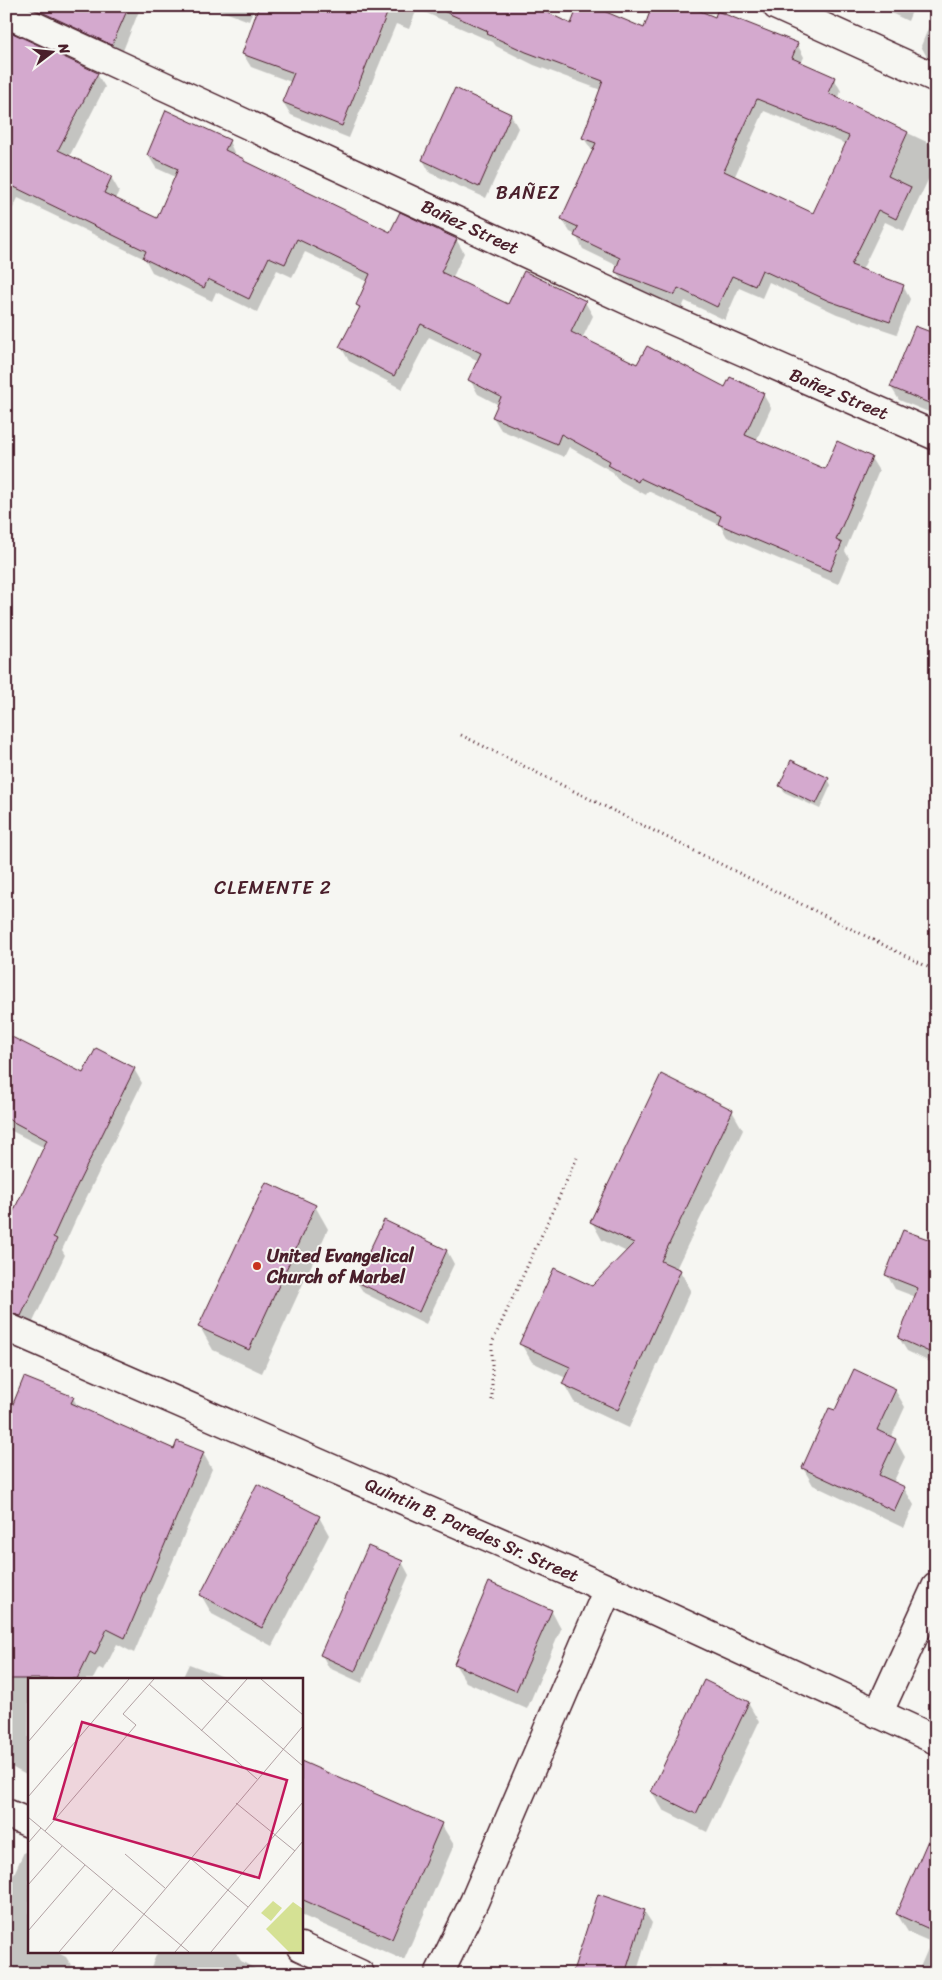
<svg xmlns="http://www.w3.org/2000/svg" width="942" height="1980" font-family="Sriracha,sans-serif">
	<style>
		.shadow { fill: #0003; fill-rule: evenodd }
		.building { fill: #d4a9ce; stroke: #4a1f2b; fill-rule: evenodd }
		.lines { fill: none; stroke-linecap: round; stroke-linejoin: round }
		.minor-casing { stroke: #4a1f2b; stroke-width: 31 }
		.path { stroke: #4a1f2b; stroke-width: 3; stroke-dasharray: 1 4; stroke-linecap: butt }
		.minor { stroke: #f6f6f2; stroke-width: 28 }
		.poi-dot { fill: #c8321e; stroke: #f6f6f2; stroke-width: 2 }
		.labels { text-anchor: middle; dominant-baseline: central; stroke-width: 4; stroke-linejoin: round; paint-order: stroke }
		.street-label { font-size: 18px; fill: #4a1f2b; stroke: #f6f6f2 }
		.poi-label { font-size: 18px; font-weight: bold; fill: #4a1f2b; stroke: #f6f6f2; text-anchor: start }
		.neighbourhood-label { font-size: 19px; letter-spacing: 1px; fill: #4a1f2b; stroke: #f6f6f2 }
		.inset-road { fill: none; stroke: #b1a0a2; stroke-width: 1 }
		.view { fill: #c2185b; fill-opacity: 0.15; stroke: #c2185b; stroke-width: 2.5 }
		.inset-edge { fill: none; stroke: #4a1f2b; stroke-width: 2.5 }
	</style>
	<rect width="100%" height="100%" fill="#f6f6f2"/>
	<filter id="ink" filterUnits="userSpaceOnUse"><feTurbulence type="fractalNoise" baseFrequency=".02" numOctaves="2"/><feDisplacementMap in="SourceGraphic" scale="10" xChannelSelector="R" yChannelSelector="G"/><feConvolveMatrix kernelMatrix="1 2 1 2 8 2 1 2 1" color-interpolation-filters="sRGB"/></filter>
	<g filter="url(#ink)">
		<g class="shadow">
			<polygon points="35,6 141,6 120,58 43,22"/>
			<polygon points="209,6 255,6 249,21"/>
			<path d="M352,6H531L572,26L644,29L715,19L797,44L804,57L801,64L834,78L841,91L838,100L931,144L936,152V163L904,231L885,222L862,270L903,286L910,299L897,334L837,314L769,282L762,298L739,288L725,320L685,301L682,308L624,284L616,271L618,266L583,249L576,235L570,232L562,219L593,152L583,137L601,90L534,65L496,46L493,42L417,9L409,29L396,24L349,138L291,115L283,102L291,82L251,67L243,54ZM764,111L846,144L813,215L734,178Z"/>
			<polygon points="876,6 914,6 908,21"/>
			<polygon points="934,14 936,14 936,62 928,59 921,46"/>
			<polygon points="6,33 97,74 105,87 69,157 111,177 119,191 115,199 157,220 176,177 156,168 148,155 229,141 236,157 245,163 391,234 456,239 464,253 452,279 508,306 585,302 593,316 582,339 638,366 726,389 763,394 771,408 756,441 826,470 871,458 879,471 845,551 849,558 838,584 727,537 720,525 648,491 646,495 617,479 613,472 569,447 564,457 501,430 493,417 499,405 478,394 470,380 479,361 429,337 402,389 349,361 341,347 360,310 357,305 368,282 305,252 292,277 277,270 257,312 216,292 212,301 152,272 145,259 18,198 12,210 6,208"/>
			<polygon points="455,90 511,115 518,128 486,198 430,173 423,160"/>
			<polygon points="936,335 936,415 899,400 891,387"/>
			<polygon points="828,779 831,785 820,809 784,792 781,786"/>
			<polygon points="6,1036 84,1075 134,1069 142,1083 76,1219 62,1250 65,1255 32,1324 6,1311 45,1148 6,1128"/>
			<polygon points="732,1111 743,1130 676,1269 680,1271 691,1290 629,1428 574,1402 564,1384 566,1378 532,1362 521,1344 593,1287 627,1252 602,1240 592,1222"/>
			<polygon points="315,1206 328,1229 262,1373 213,1350 200,1327"/>
			<polygon points="385,1221 447,1251 454,1264 426,1324 364,1293 356,1281"/>
			<polygon points="936,1244 936,1365 907,1351 899,1338 916,1297 895,1289 887,1275"/>
			<polygon points="895,1390 905,1407 891,1438 895,1439 905,1457 893,1483 904,1488 914,1505 904,1528 813,1485 803,1468 836,1412"/>
			<polygon points="73,1398 79,1408 174,1450 203,1453 212,1469 134,1653 117,1644 104,1670 99,1668 93,1679 29,1679 28,1776 6,1764 6,1425"/>
			<polygon points="319,1517 329,1535 272,1646 212,1614 201,1595"/>
			<polygon points="402,1562 409,1575 362,1683 329,1668 322,1655"/>
			<polygon points="551,1610 561,1629 527,1709 466,1682 455,1664"/>
			<polygon points="189,1664 229,1679 182,1679"/>
			<polygon points="748,1703 759,1722 707,1832 663,1810 652,1792"/>
			<polygon points="301,1763 441,1824 454,1845 404,1960 301,1915"/>
			<polygon points="936,1825 936,1974 917,1974 931,1942 908,1932 897,1914"/>
			<polygon points="24,1852 29,1854 29,1951 54,1951 66,1957 74,1970 72,1974 6,1974 6,1891"/>
			<polygon points="644,1911 652,1923 636,1974 578,1974"/>
			<polygon points="158,1951 235,1951 241,1961 264,1974 148,1974"/>
			<polygon points="710,1969 719,1974 708,1974"/>
		</g>
		<g class="building">
			<polygon points="29,6 129,6 112,45"/>
			<polygon points="259,6 390,6 342,126 282,102 294,73 242,54"/>
			<path d="M432,6H534L571,24L578,6H592L644,28L652,6H688L715,17L717,11L798,43L792,58L835,77L828,93L908,132L888,176L911,187L896,219L878,210L851,265L904,285L890,322L829,301L762,270L755,286L732,276L717,307L678,288L675,295L615,272L620,258L574,236L578,227L561,219L596,143L582,138L603,81L526,52L487,34L488,31ZM757,99L849,136L813,213L724,171Z"/>
			<polygon points="6,30 98,73 58,150 112,176 104,193 157,218 178,169 147,155 166,110 230,140 225,150 244,159 244,161 390,232 400,212 457,239 441,272 508,304 524,271 586,301 571,332 637,364 647,346 725,387 730,377 764,393 745,435 825,469 837,441 872,457 836,540 842,543 830,571 718,524 721,516 640,478 638,482 608,465 610,461 561,434 557,444 492,417 501,397 468,380 481,353 421,324 394,376 339,347 360,307 356,305 370,274 297,239 285,264 269,257 249,299 208,279 204,288 143,258 146,251 6,183"/>
			<polygon points="455,88 511,114 479,187 422,160"/>
			<polygon points="915,326 936,334 936,406 890,387"/>
			<polygon points="791,760 829,778 816,804 779,786"/>
			<polygon points="6,1034 83,1073 96,1048 135,1068 68,1204 53,1237 57,1239 21,1316 6,1312 6,1227 47,1140 6,1118"/>
			<polygon points="661,1074 733,1110 661,1261 681,1270 618,1410 562,1384 570,1367 519,1344 554,1268 592,1286 634,1243 590,1222"/>
			<polygon points="266,1182 316,1205 249,1350 198,1327"/>
			<polygon points="384,1220 447,1250 419,1312 355,1281"/>
			<polygon points="903,1230 936,1242 936,1355 898,1338 918,1288 885,1275"/>
			<polygon points="854,1369 896,1389 877,1430 896,1439 879,1475 905,1487 894,1511 802,1468 829,1408 835,1410"/>
			<polygon points="24,1377 74,1397 71,1403 174,1449 177,1441 204,1452 125,1638 107,1629 95,1655 90,1652 77,1679 6,1679 6,1421"/>
			<polygon points="257,1484 320,1516 262,1628 200,1595"/>
			<polygon points="368,1546 403,1561 355,1671 320,1655"/>
			<polygon points="489,1582 552,1610 516,1691 454,1664"/>
			<polygon points="704,1680 749,1702 696,1814 651,1792"/>
			<polygon points="301,1761 442,1823 392,1939 301,1899"/>
			<polygon points="936,1822 936,1932 896,1914"/>
			<polygon points="598,1894 645,1910 625,1974 572,1974"/>
		</g>
		<g class="lines">
			<defs>
				<g id="minor">
					<polyline points="777,6 936,78"/>
					<polyline points="6,13 651,311 936,436"/>
					<polyline points="6,1327 608,1589 936,1740"/>
					<polyline points="878,1714 936,1587"/>
					<polyline points="6,1813 29,1823"/>
					<polyline points="301,1947 360,1974"/>
					<polyline points="439,1974 474,1902 608,1589"/>
				</g>
			</defs>
			<use href="#minor" class="minor-casing"/>
			<g class="path">
				<polyline points="461,735 936,971"/>
				<polyline points="492,1400 492,1343 577,1158"/>
			</g>
			<use href="#minor" class="minor"/>
		</g>
	</g>
	<circle class="poi-dot" cx="257" cy="1266" r="5"/>
	<g class="labels">
		<g class="street-label">
			<text transform="translate(470 227) rotate(25)">Bañez Street</text>
			<text transform="translate(839 394) rotate(23)">Bañez Street</text>
			<text transform="translate(472 1530) rotate(24)">Quintin B. Paredes Sr. Street</text>
		</g>
		<g class="poi-label">
			<text x="267" y="1256">United Evangelical<tspan x="267" dy="21">Church of Marbel</tspan></text>
		</g>
		<g class="neighbourhood-label">
			<text x="528" y="192">BAÑEZ</text>
			<text x="273" y="887">CLEMENTE 2</text>
		</g>
	</g>
	<g transform="translate(28 1678)">
		<rect width="275" height="275" fill="#f6f6f2"/>
		<path d="M245,223L254,230L243,243L233,235ZM265,224L275,231V274H261L238,251Z" fill="#d5e194"/>
		<path class="inset-road" d="M173,1L275,88M233,1L275,37M121,6L229,101M173,53L219,1M0,64L54,1M0,119L101,1M208,125L267,173M0,139L161,274M17,153L108,47L95,36L126,1M0,165L13,150M97,176L137,210M163,181L220,229M0,207L34,168M0,253L57,187M31,274L85,211M84,274L275,48M147,274L275,124M183,274L275,163"/>
		<path class="view" d="M54,44L259,102L231,200L26,141Z"/>
		<rect width="275" height="275" class="inset-edge"/>
	</g>
	<rect width="942" height="1980" fill="none" stroke="#f6f6f2" stroke-width="25"/>
	<rect x="12" y="12" width="917" height="1955" fill="none" stroke="#4a1f2b" stroke-width="2" filter="url(#ink)"/>
	<g transform="translate(52 52) rotate(74)" stroke="#f6f6f2" stroke-width="4" paint-order="stroke">
	<path d="M0-4L9 19L0 12L-9 19Z" fill="#4a1f2b"/>
	<text y="-8" font-size="14" font-weight="bold" text-anchor="middle" fill="#4a1f2b">N</text>
	</g>
</svg>
